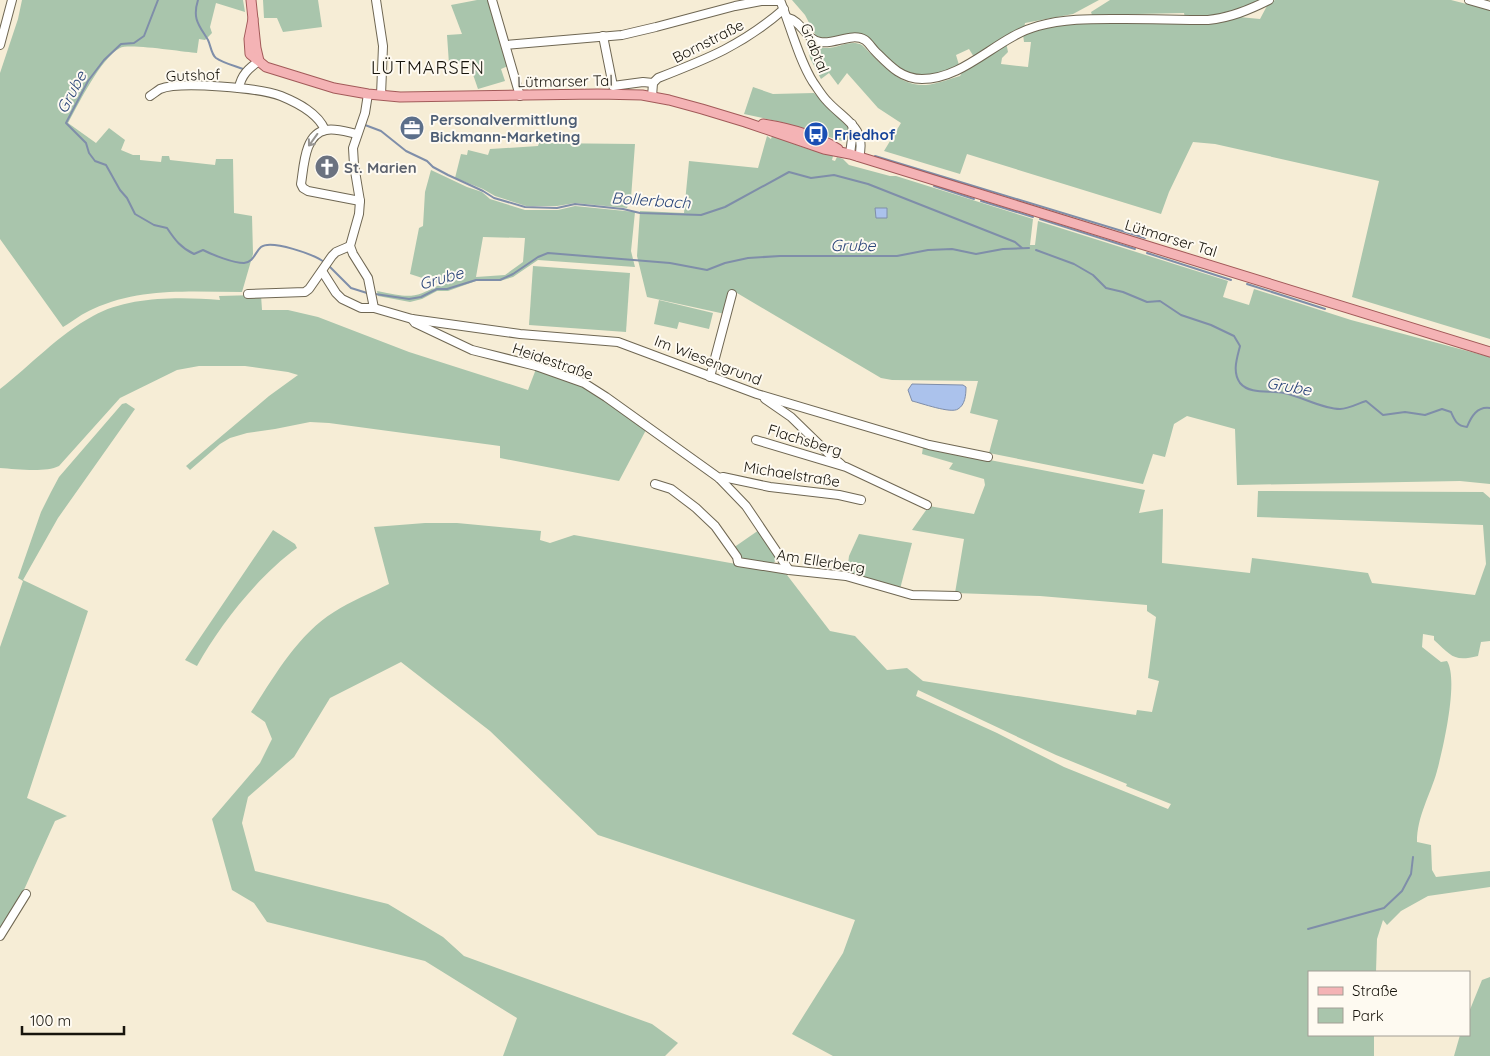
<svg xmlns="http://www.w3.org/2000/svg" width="1490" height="1056" font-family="Quicksand,sans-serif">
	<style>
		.green { fill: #a9c5ac; fill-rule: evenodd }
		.water { fill: #abc2ec; stroke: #7f8ea9 }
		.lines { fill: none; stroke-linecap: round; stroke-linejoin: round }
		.stream { stroke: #7f8ea9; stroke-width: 2 }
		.minor-casing { stroke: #6f6753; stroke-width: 10 }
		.major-casing { stroke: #a25a59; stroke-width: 11 }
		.minor { stroke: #fff; stroke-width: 8 }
		.major { stroke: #f4b3b5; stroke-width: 9 }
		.oneway { stroke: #979592 }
		.labels { text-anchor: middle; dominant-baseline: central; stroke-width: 4; stroke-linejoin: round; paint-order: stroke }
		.street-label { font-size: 15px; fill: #17140c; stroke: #fefaf1 }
		.service-label { font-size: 15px; font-weight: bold; fill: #4e5e75; stroke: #fefaf1; text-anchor: start }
		.transit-label { font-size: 15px; font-weight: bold; fill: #164399; stroke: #fefaf1; text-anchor: start }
		.worship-label { font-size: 15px; font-weight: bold; fill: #5b616d; stroke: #fefaf1; text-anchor: start }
		.water-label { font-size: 16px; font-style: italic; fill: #2b467a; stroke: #fefaf1 }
		.quarter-label { font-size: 18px; letter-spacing: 1px; fill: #17140c; stroke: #fefaf1 }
	</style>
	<rect width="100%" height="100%" fill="#f6edd6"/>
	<g class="green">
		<path d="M22,0H243L245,12L216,3L210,27L212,33L205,40L199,39L197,53C184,52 128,43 120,48C101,58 79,103 68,123L96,143L109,128L125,140L121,150L133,155H140V160L161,162L162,156H169L170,160L215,165L216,159H233L234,213L252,216L253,254L242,292C192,292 141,287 93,309C83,313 73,321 63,327L0,239V73L18,19Z"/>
		<polygon points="263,0 318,0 322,27 283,32 277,18 264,18"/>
		<polygon points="477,0 488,0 508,66 501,69 505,81 478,89 469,63 449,64 447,35 462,34 451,5"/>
		<path d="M792,0H1099L1073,14L1025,23L1024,29L974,57L969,49L956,55L959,65C944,74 922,79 906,73C893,68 867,43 855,34L824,38L816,36L805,15Z"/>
		<polygon points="1110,0 1263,0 1221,17 1185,18 1184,13 1092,15 1091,12"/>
		<path d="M1275,0H1451L1490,10V339L1352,297L1379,181L1215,144L1193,142L1169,192L1161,214L967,154L960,174L884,151L901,123L878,108L847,73L838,85L829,73L821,79L810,58L807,44L809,43C814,45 820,48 825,48C838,49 849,39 862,45C879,61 899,87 926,85C937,84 949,79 960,76L965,67L1006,42L1008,52L1002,58L1001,64L1028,67L1031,42H1024L1023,34L1041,29L1071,23L1125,22L1220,23L1239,17L1260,19L1268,4Z"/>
		<polygon points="753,87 773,94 814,93 848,127 851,133 849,140 842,141 781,122 744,114"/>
		<polygon points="767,136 771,139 772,136 808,149 833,156 832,160 835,161 837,157 843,159 849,165 890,176 896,176 1033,219 1030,245 1035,245 1038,221 1228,281 1223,297 1249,305 1254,289 1351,320 1490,357 1490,484 1460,481 1237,485 1235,429 1187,416 1174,424 1165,457 1153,454 1143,484 989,453 998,420 970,413 978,381 892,380 881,378 732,290 725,314 647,297 637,256 640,211 684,213 689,161 758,168"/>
		<polygon points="539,143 635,144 631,198 627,208 575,203 557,206 526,206 495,196 483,189 455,178 461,154 467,155 468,150 488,155 490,149 538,146"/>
		<path d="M431,170L467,187L482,192L490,199L525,210H558L575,206L635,212L631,251L635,267L538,260L513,277L500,281H476L448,291H437L422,299L410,302L378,296L377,291C409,297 412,300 441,284L410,274L419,228L423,226L425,192ZM483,237L525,238L523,262L505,275L476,277Z"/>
		<polygon points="533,266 630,273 626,332 529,325"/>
		<path d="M261,295L262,310H288L318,317L409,352L528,390L536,369L582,386L606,401L646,430L619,481L500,458V446L329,423L310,422L275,429L247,433L230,438L220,444L190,470L186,466L269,396L298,375L288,372L245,366H199L177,370L120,398L59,466C45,473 16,469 0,468V389C31,365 58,335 93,316C129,296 180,297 220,300L219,296Z"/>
		<polygon points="659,300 713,313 709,329 679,322 677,329 654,324"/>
		<polygon points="126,403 135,409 58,518 23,580 88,611 27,798 67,816 55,821 23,892 2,928 0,926 0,647 23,581 18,578 41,512 51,492 59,477 122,404"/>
		<path d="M923,447L1145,490L1139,513L1163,509L1162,563L1250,573L1252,558L1368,573L1372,583L1475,595L1486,564L1483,525L1257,517L1258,491L1483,492L1490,498V641L1481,642L1478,656C1453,662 1452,656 1434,640V636L1423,634L1422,647L1441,662L1447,661C1459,680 1443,749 1437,771C1430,796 1417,816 1417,842L1431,845L1432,870L1436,877L1490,871V887L1428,896L1401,911L1387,925L1383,920L1377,939L1376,972H1309V1035H1374V1056H833L792,1034L843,953L855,920L598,835L490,731L401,662L330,698L294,757L248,797L242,823L255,871L388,904L443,937L464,956L652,1024L678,1043L665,1056H503L517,1018L425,961L267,922L254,903L232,890L212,819L260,763L272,739L265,722L251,712C274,677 297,635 334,612C351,601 371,593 389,584L374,527L425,523H457L541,531L540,540L550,543L574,535L781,572L787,575L830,631L855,636L887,670L907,668L923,681L1136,715L1137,710L1152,712L1159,681L1148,678L1156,617L1147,611V605L1040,596L955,593L964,539L912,530L929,506L974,514L985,485L984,479L949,469L953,463L922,454ZM918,690L1056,755L1127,784L1126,786L1171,804L1168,809L1064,767L997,733L916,696Z"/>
		<path d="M273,530L295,544L297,548C258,576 220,625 197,666L185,660Z"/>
		<polygon points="759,530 777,559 772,565 741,559 733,548"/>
		<polygon points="859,534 912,543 900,589 847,573 849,556"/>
		<polygon points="1490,977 1490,1056 1454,1056 1460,1035 1469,1035 1469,1012 1482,980"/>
	</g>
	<g class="water">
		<polygon points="875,208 887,208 887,218 876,218"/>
		<path d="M912,384L963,385L966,387C966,395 965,405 958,409C951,414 921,403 912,401L908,390Z"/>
	</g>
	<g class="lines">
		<g class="stream">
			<path d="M158,0L144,36L134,43L121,44L104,60L88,81L66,123L86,143L89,153L95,161L106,165L120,190L127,198L135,214L154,225L167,228C175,240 181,248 194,254L203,250C213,255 233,263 244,263C254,262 255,252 261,247C271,239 315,255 324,262"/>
			<path d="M198,0C192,19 199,25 208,40C211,46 211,54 216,58C223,63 235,66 243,69"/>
			<polyline points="365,125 381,131 406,151 427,161 433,167 448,175 483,191 494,198 525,207 557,208 575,204 623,209 640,213 701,215 725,207 789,172 811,178 834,175 868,184 1015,242 1022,248"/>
			<polyline points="875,156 1145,238"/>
			<polyline points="934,186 974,199"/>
			<polyline points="981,201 1033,217"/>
			<polyline points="1040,219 1135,249"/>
			<path d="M1036,250L1074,264L1093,275L1106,288L1123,292L1147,302L1160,301L1181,315L1211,325L1234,336L1240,346C1237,358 1232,372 1240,383C1250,395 1270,390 1284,393C1303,397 1322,409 1340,409C1349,409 1359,403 1366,401L1383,415L1405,412L1425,415L1442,409L1451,412C1455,421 1457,426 1467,427C1471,417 1477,406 1490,408"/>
			<polyline points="1147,253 1231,280"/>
			<polyline points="328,265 351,288 367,293"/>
			<polyline points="1247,284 1325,309"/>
			<polyline points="375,294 409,299 421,297 437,289 447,289 476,280 500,280 513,274 538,257 548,253 670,263 707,270 725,263 748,258 780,256 897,256 928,250 952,249 976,254 1003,249 1029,248"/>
			<polyline points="1308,929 1384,908 1402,891 1411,874 1413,857"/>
		</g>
		<defs>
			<g id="minor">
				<polyline points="376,0 383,46 381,95"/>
				<polyline points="492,0 520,96"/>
				<path d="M780,0C790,25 799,60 813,82C818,89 822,96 827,101C844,120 867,127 859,157"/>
				<polyline points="1469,0 1490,6"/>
				<path d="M788,18C802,21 805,39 820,42C834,45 852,32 865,40C869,43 872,48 875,51C889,65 901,79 922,79C965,79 997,37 1038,26C1066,18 1095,19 1125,19C1152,19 1180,20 1208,20C1230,18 1249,10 1269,0"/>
				<polyline points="603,36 613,86 643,82 653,83"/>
				<polyline points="0,45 12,0"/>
				<polyline points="506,45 622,35 656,27 735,6 761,1 780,1"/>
				<path d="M239,88C241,75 249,68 259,61"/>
				<polyline points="368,94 365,113 353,148 354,165 360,201 359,214 350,246 353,254 368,278 374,308"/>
				<path d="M150,96C153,94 157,91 160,89C180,81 261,88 281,96C298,103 318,113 325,130"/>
				<path d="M652,97L653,83L658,78C707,59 743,45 784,9"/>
				<path d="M357,134C347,132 336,128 326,130C304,134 304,167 301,184L303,188L308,191L360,201"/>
				<polyline points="850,154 853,131 852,124"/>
				<polyline points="322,271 336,293 342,299 361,308 374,308 412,319 520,334 618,342 757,394 929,445 988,457"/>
				<polyline points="248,294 305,292 309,289 332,256 336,252 350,246"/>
				<polyline points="412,319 415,323 472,350 536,366 584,383 606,397 719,478 746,506 789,570"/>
				<polyline points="710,377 732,294"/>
				<polyline points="765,399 791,417 830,455 841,464"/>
				<polyline points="756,440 846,467 927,505"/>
				<polyline points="719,478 723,477 770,487 839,495 861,500"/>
				<polyline points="655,484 671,489 696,508 715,526 737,557 738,562 789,570 846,576 912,595 957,596"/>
				<polyline points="0,936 26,894"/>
			</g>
			<g id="major">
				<polyline points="251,0 256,48 259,61"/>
				<polyline points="253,19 249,39 250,54 266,67 334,88 368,94 400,97 598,94 642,95 669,100 702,109 745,122 824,149 850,154 1490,352"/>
				<path d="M763,124C788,128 817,136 838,149"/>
			</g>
		</defs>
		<use href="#minor" class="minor-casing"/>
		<use href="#major" class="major-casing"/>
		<use href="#minor" class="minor"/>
		<use href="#major" class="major"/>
	</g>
	<defs><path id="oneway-shaft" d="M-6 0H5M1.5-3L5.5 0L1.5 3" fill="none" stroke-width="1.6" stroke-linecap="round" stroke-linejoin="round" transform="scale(1.25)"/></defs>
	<use class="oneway" href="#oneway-shaft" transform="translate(313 140) rotate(126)"/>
	<defs>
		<symbol id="office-disc" viewBox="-11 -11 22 22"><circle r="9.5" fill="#5c6f8a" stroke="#fefaf1"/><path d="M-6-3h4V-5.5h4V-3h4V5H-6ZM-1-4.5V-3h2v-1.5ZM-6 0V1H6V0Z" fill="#fff"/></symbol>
		<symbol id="bus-disc" viewBox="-11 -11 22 22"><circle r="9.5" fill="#1a4fb4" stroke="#fefaf1"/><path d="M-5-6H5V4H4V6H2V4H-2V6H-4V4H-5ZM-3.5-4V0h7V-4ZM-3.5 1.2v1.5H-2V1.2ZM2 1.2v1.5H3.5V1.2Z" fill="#fff"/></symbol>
		<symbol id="church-disc" viewBox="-11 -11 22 22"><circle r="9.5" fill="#6b7280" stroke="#fefaf1"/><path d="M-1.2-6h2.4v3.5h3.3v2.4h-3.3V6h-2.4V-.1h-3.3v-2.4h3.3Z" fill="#fff"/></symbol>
	</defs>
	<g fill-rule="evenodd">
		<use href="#office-disc" x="398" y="114" width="28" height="28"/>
		<use href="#bus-disc" x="802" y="120" width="28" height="28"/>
		<use href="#church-disc" x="313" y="153" width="28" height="28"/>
	</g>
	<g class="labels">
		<g class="street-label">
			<text transform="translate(708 41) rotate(-27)">Bornstraße</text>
			<text transform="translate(815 48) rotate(68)">Grabtal</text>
			<text transform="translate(193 75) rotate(-2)">Gutshof</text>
			<text transform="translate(565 81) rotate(-1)">Lütmarser Tal</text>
			<text transform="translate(1171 238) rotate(17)">Lütmarser Tal</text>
			<text transform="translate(708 360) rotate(21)">Im Wiesengrund</text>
			<text transform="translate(553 361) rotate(19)">Heidestraße</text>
			<text transform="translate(805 440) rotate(17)">Flachsberg</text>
			<text transform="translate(792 474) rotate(9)">Michaelstraße</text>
			<text transform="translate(821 561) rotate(9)">Am Ellerberg</text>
		</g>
		<g class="service-label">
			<text x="430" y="119">Personalvermittlung<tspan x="430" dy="17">Bickmann-Marketing</tspan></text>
		</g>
		<g class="transit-label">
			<text x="834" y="134">Friedhof</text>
		</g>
		<g class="worship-label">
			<text x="344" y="167">St. Marien</text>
		</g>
		<g class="water-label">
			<text transform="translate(71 92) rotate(-62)">Grube</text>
			<text transform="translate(651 200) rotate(4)">Bollerbach</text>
			<text x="853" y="245">Grube</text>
			<text transform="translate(441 278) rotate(-16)">Grube</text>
			<text transform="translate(1289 386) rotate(10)">Grube</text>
		</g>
		<g class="quarter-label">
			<text x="428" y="67">LÜTMARSEN</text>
		</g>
	</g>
	<rect x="1308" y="971" width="162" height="65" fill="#fefaf1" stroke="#a29e95"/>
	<rect x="1318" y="987" width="25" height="8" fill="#f4b3b5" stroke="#a29e95"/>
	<text x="1352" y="996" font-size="15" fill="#17140c">Straße</text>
	<rect x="1318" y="1008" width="25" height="15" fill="#a9c5ac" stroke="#a29e95"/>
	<text x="1352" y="1021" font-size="15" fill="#17140c">Park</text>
	<path d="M22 1026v8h102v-8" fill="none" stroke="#17140c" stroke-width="2.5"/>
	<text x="30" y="1026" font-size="15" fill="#17140c" stroke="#fefaf1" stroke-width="4" paint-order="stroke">100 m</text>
</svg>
